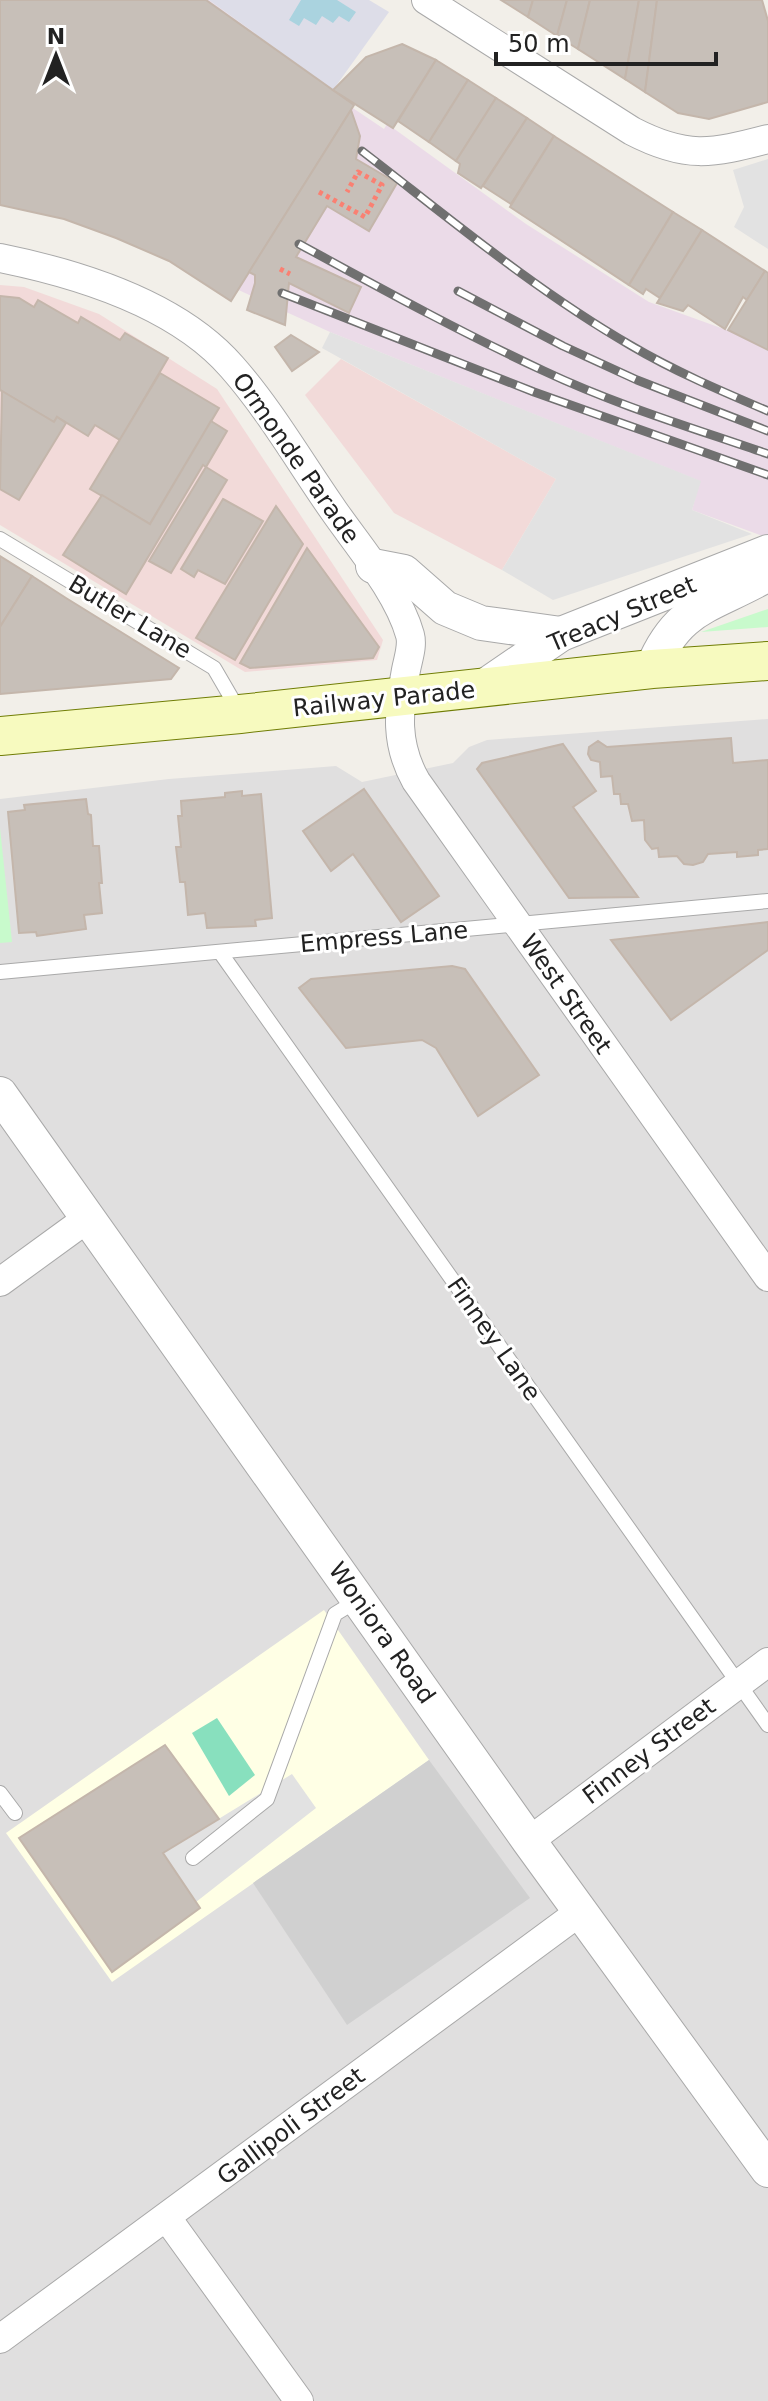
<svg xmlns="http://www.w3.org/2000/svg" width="768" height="2401" font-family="'DejaVu Sans',sans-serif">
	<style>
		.residential { fill: #e0dfdf }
		.commercial { fill: #f2dad9 }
		.industrial { fill: #ebdbe8 }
		.education { fill: #ffffe5 }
		.religious { fill: #d0d0d0 }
		.park { fill: #c8facc }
		.pitch { fill: #88e0be }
		.parking { fill: #e2e2e2 }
		.plaza { fill: #dddde8 }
		.water { fill: #aad3df }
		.building { fill: #c7bfb8; stroke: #c4b6ab; stroke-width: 2 }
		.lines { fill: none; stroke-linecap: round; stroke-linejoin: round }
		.service-casing { stroke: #a9a9a9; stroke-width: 16 }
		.minor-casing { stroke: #a9a9a9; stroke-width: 30 }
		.tertiary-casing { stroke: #a9a9a9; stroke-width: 36 }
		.secondary-casing { stroke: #707d05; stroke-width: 40 }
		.path { stroke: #fa8072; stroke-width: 5; stroke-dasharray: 4 4; stroke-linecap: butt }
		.service { stroke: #fff; stroke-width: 14 }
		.minor { stroke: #fff; stroke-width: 28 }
		.tertiary { stroke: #fff; stroke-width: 34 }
		.secondary { stroke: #f7fabf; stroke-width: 38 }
		.rail-casing { stroke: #707070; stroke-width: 9 }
		.rail { stroke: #fff; stroke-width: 6; stroke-dasharray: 18; stroke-linecap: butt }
		.labels { text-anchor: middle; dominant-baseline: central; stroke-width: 6; stroke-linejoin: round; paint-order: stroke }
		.street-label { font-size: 24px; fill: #222; stroke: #fff }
	</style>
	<rect width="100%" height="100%" fill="#f2efe9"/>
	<polygon class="residential" points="768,719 768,2401 0,2401 0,799 169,779 336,766 362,782 453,763 469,747 487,740"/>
	<g class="commercial">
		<polygon points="0,285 24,287 99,314 217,389 383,640 377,660 245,672 0,525"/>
		<polygon points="341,359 556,479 502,570 394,513 305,395"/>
	</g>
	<polygon class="industrial" points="0,0 209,0 333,90 332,94 384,129 387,124 393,128 526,224 649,302 768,345 768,538 692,510 700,481 330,332 42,200"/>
	<polygon class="education" points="324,1610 429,1760 112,1982 6,1833"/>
	<polygon class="religious" points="429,1760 530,1898 347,2025 253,1883"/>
	<g class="park">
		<polygon points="768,609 768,627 701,632"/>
		<polygon points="0,828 12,942 0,943"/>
	</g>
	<polygon class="pitch" points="217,1718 255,1775 229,1796 192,1733"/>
	<g class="parking">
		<polygon points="768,159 768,249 734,227 744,207 733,170"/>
		<polygon points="330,332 701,481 692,510 752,534 553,600 502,570 556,479 322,348"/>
		<polygon points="292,1774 316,1808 196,1902 163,1853"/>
	</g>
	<polygon class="plaza" points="209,0 369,0 389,12 333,90"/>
	<polygon class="water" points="301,0 337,0 356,12 349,22 339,16 333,23 322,16 316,25 304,18 299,26 289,20"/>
	<g class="building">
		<polygon points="0,0 206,0 354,105 231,301 169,261 116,238 64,219 0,205"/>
		<polygon points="501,0 533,0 528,17"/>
		<polygon points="533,0 567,0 557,36 528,17"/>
		<polygon points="567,0 590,0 578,49 557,36"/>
		<polygon points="590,0 639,0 625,79 578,49"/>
		<polygon points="639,0 657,0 645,92 625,79"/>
		<polygon points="657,0 762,0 768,21 768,102 709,119 678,113 645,92"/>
		<polygon points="402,44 436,60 393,128 333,90 366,57"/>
		<polygon points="436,60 468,80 429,142 398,121"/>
		<polygon points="468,80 496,98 456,161 429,142"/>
		<polygon points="496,98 527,118 481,188 458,173 460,164 456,161"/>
		<polygon points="351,110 360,136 356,159 397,183 369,231 327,206 296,257 361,287 349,313 289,283 285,325 247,310 255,283 255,275 249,272"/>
		<polygon points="527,118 554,136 511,204 483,186"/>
		<polygon points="554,136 673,212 629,285 510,207"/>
		<polygon points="673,212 702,230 660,298 646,289 643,294 629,285"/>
		<polygon points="702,230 765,271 747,300 743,297 725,329 688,305 683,311 657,303"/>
		<polygon points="765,271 768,273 768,350 728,330"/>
		<polygon points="0,296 19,298 34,307 38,300 78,323 81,317 120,340 125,333 168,358 120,440 95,425 88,436 57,417 54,422 0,390"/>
		<polygon points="291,335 319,352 292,371 275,347"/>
		<polygon points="160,373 219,408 150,524 90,489"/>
		<polygon points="2,391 54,422 57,417 66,423 19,500 0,489"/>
		<polygon points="211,421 227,431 206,467 203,465 126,594 63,555 102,495 150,524"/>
		<polygon points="206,467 227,480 171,573 149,561"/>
		<polygon points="223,499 263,521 225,584 198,570 194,577 181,569"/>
		<polygon points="276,506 303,544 235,660 196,638"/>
		<polygon points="307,548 379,647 373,658 250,668 240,663"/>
		<polygon points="0,556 32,576 0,627"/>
		<polygon points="32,576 66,598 179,668 171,679 0,694 0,627"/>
		<polygon points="731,738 733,763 768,760 768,849 758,850 758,855 737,857 737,852 708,854 703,862 693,865 684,864 677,856 659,857 658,848 652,849 645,840 644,820 632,821 628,804 621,804 620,794 614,794 612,776 601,777 600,762 591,760 588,754 589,747 598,741 607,747"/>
		<polygon points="563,744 596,791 573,807 638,897 569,898 477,769 482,763"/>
		<polygon points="364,789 439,896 401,922 353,854 331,871 303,831"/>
		<polygon points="242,791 242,796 261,794 272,918 255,920 256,926 207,928 205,913 188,915 185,882 180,882 176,847 181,847 178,816 182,816 181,801 225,797 225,793"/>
		<polygon points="86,799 88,814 91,815 93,846 99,846 102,883 99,883 102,913 84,915 86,929 37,936 36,932 19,933 8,812 25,810 24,805"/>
		<polygon points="768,922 768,950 671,1020 611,940"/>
		<polygon points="452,966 465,969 539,1075 478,1116 436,1048 422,1040 346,1048 299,988 311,979"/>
		<polygon points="165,1745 219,1819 163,1853 200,1908 112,1972 19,1838"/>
	</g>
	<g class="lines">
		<defs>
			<g id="service">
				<polyline points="0,539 214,668 239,711"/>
				<polyline points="220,952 768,1725"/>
				<polyline points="0,972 768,901"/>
				<polyline points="0,1793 15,1813"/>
				<polyline points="193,1858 267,1799 335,1614 358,1600"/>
			</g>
			<g id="minor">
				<path d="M426,0L632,131C686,159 711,154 768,139"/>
				<path d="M0,258C79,274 178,305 232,367C270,410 301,464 334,511C359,547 398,592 410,635C413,646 408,659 406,670C398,711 395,744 416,781L768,1277"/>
				<polyline points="0,1282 88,1218"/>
				<polyline points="529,1841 768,1662"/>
				<polyline points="167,2218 299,2401"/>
				<polyline points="0,2339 581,1911"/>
			</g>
			<g id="tertiary">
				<polyline points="373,566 404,572 445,608 481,623 561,634"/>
				<path d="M652,669C677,608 708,607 761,578"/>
				<polyline points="482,688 561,634 768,552"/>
				<polyline points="0,1094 529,1841 768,2170"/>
			</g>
			<polyline id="secondary" points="0,736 240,714 652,669 768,661"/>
		</defs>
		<use href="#service" class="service-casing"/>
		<use href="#minor" class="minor-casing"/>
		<use href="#tertiary" class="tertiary-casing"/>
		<use href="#secondary" class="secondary-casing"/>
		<g class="path">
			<polyline points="319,192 365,217 382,185 358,172 347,192"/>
			<polyline points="280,269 290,274"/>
		</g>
		<use href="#service" class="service"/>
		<use href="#minor" class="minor"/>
		<use href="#tertiary" class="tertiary"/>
		<use href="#secondary" class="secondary"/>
		<defs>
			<g id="rail">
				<path d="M362,151C449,218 535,290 630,345C674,371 721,391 768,411"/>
				<path d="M299,244C380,288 460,332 544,371C616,405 693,428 768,454"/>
				<polyline points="458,291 563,346 637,380 768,431"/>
				<polyline points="282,293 534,392 768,475"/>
			</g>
		</defs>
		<use href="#rail" class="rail-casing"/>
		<use href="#rail" class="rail"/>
	</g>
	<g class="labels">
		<g class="street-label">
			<text transform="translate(296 458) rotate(55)">Ormonde Parade</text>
			<text transform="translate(622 614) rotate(-23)">Treacy Street</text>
			<text transform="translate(130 617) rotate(31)">Butler Lane</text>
			<text transform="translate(384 699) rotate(-6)">Railway Parade</text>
			<text transform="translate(384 937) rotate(-5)">Empress Lane</text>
			<text transform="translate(566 994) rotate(55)">West Street</text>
			<text transform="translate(494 1339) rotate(55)">Finney Lane</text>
			<text transform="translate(382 1633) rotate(55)">Woniora Road</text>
			<text transform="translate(649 1751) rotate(-37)">Finney Street</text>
			<text transform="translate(291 2126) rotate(-37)">Gallipoli Street</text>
		</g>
	</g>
	<g transform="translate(56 56)" stroke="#ffffff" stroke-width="6" paint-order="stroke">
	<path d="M0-6L14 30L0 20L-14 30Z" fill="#222222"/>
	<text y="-12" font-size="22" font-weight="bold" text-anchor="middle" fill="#222222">N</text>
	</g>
	<path d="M496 52v12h220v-12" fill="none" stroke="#222222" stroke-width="4"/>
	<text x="508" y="52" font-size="24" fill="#222222" stroke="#ffffff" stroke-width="6" paint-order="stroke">50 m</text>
</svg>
